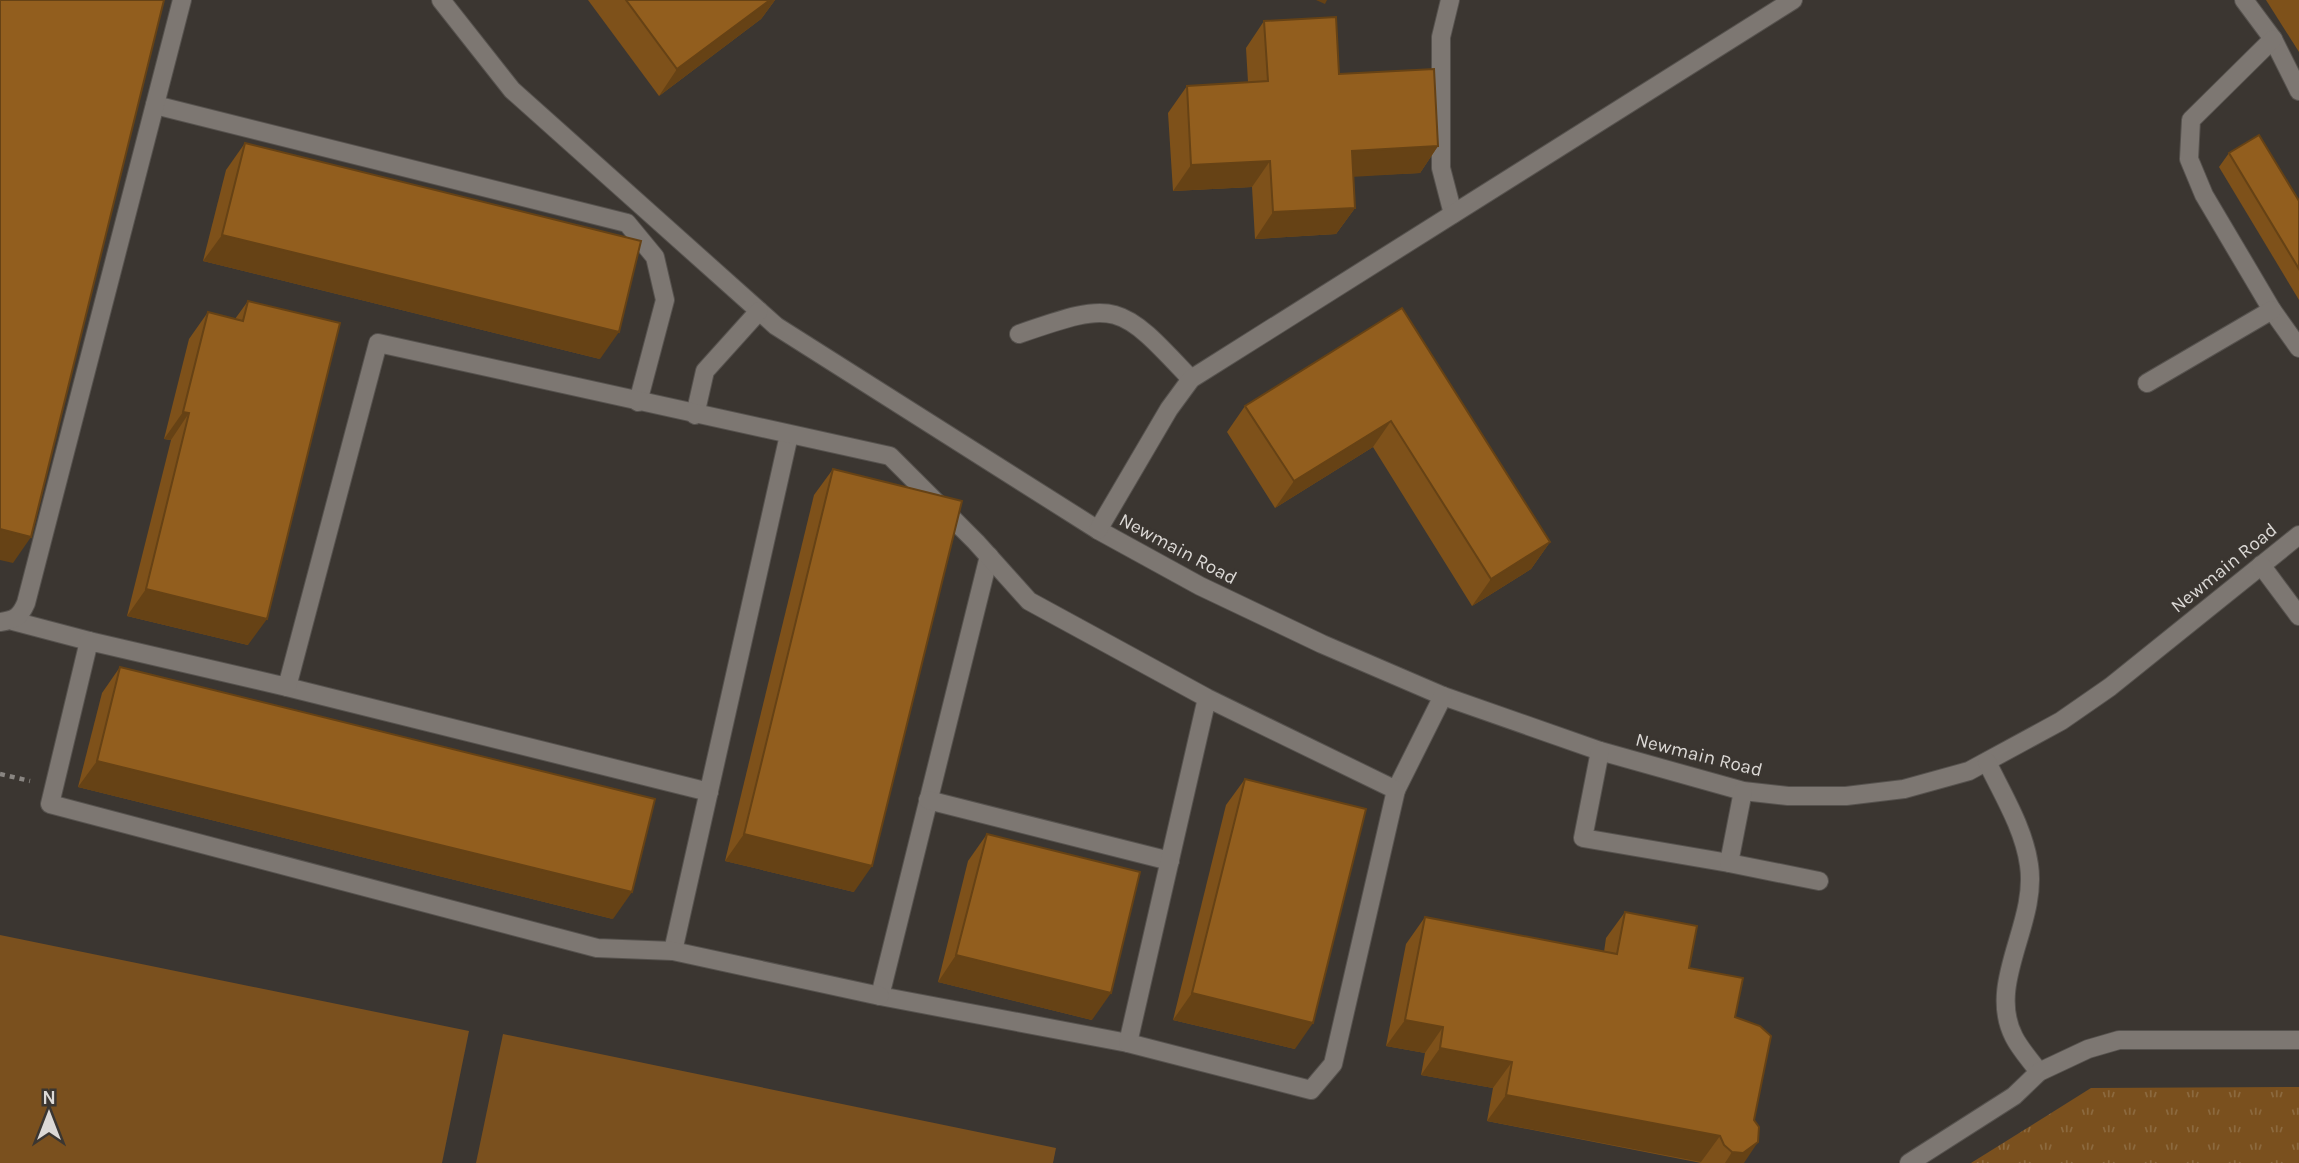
<svg xmlns="http://www.w3.org/2000/svg" width="2299" height="1163" font-family="Karla,sans-serif">
	<style>
		.grass { fill: url(#grass-tufts) }
		.pitch { fill: #7a501e }
		.lines { fill: none; stroke-linecap: round; stroke-linejoin: round }
		.minor-casing { stroke: #56524e; stroke-width: 20 }
		.path { stroke: #898581; stroke-width: 4.5; stroke-dasharray: 5 5; stroke-linecap: butt }
		.minor { stroke: #7d7772; stroke-width: 18 }
		.wall { fill: #7e511a }
		.shaded-wall { fill: #664215 }
		.building { fill: #925e1e; stroke: #664215; stroke-width: 2 }
		.labels { text-anchor: middle; dominant-baseline: central; stroke-width: 6; stroke-linejoin: round; paint-order: stroke }
		.street-label { font-size: 19px; fill: #dcd9d6; stroke: #3b3631 }
	</style>
	<defs>
		<pattern id="grass-tufts" width="24" height="20" patternUnits="userSpaceOnUse" patternTransform="scale(1.75)"><rect width="24" height="20" fill="#7a501e"/><path d="M3 7l-1-3M5 7V3M7 7l1-3M15 17l-1-3M17 17v-4M19 17l1-3" fill="none" stroke="#8c693e"/></pattern>
	</defs>
	<rect width="100%" height="100%" fill="#3b3631"/>
	<polygon class="grass" points="2299,1087 2299,1163 1971,1163 2091,1088"/>
	<g class="pitch">
		<polygon points="0,935 469,1031 442,1163 0,1163"/>
		<polygon points="503,1034 1056,1148 1053,1163 476,1163"/>
	</g>
	<g class="lines">
		<defs>
			<g id="minor">
				<polyline points="441,0 512,90 776,326 1098,530 1200,586 1322,644 1443,696 1600,751 1743,791 1788,796 1846,796 1904,789 1969,771 2061,721 2110,687 2299,535"/>
				<polyline points="1450,0 1441,37 1441,168 1453,214"/>
				<polyline points="2244,0 2273,39 2299,91"/>
				<polyline points="2273,39 2191,120 2189,159 2204,195 2272,310 2299,348"/>
				<polyline points="155,105 627,223 655,257 665,300 638,402"/>
				<path d="M1019,334C1117,300 1119,302 1191,379"/>
				<polyline points="2147,383 2272,310"/>
				<polyline points="695,415 705,371 759,311"/>
				<polyline points="1098,530 1169,409 1191,379 1793,0"/>
				<polyline points="989,556 880,996 1128,1043"/>
				<polyline points="2261,565 2299,616"/>
				<polyline points="13,621 89,641"/>
				<path d="M0,622C15,620 20,617 26,603L182,0"/>
				<polyline points="287,687 709,792"/>
				<polyline points="1600,751 1583,838 1729,863"/>
				<path d="M1987,762C2003,795 2024,829 2029,865C2038,924 1986,983 2014,1037C2020,1049 2031,1061 2039,1072"/>
				<polyline points="1396,790 1443,696"/>
				<polyline points="1743,791 1729,863 1819,881"/>
				<polyline points="928,800 1170,861"/>
				<polyline points="673,951 789,435"/>
				<polyline points="880,996 673,951 597,948 50,804 89,641 287,687 378,343 890,456 976,542 1029,601 1207,698 1396,790 1333,1064 1311,1090 1128,1043 1207,698"/>
				<polyline points="1909,1163 2014,1096 2039,1072 2088,1049 2119,1040 2299,1040"/>
			</g>
		</defs>
		<use href="#minor" class="minor-casing"/>
		<polyline class="path" points="0,774 30,781"/>
		<use href="#minor" class="minor"/>
	</g>
	<g class="wall">
		<polygon points="588,0 775,0 761,19 659,96"/>
		<polygon points="2266,0 2299,0 2299,52"/>
		<polygon points="1264,21 1438,146 1420,173 1353,176 1355,208 1336,234 1255,239 1252,187 1173,191 1168,113 1187,86 1248,82 1246,48"/>
		<polygon points="245,143 600,359 203,261 226,170"/>
		<polygon points="2229,153 2299,201 2299,300 2219,167"/>
		<polygon points="248,301 248,645 127,616 171,440 164,439 189,339 208,312 235,319"/>
		<polygon points="1402,308 1550,542 1531,569 1472,606 1373,447 1275,508 1227,432 1245,406"/>
		<polygon points="833,469 854,892 725,861 814,495"/>
		<polygon points="120,667 613,919 78,787 102,693"/>
		<polygon points="1245,779 1295,1049 1173,1020 1226,805"/>
		<polygon points="987,834 1092,1020 938,982 968,861"/>
		<polygon points="1625,912 1689,968 1735,1017 1744,1163 1701,1163 1487,1121 1493,1088 1421,1075 1425,1053 1386,1046 1406,944 1425,917 1604,952 1606,938"/>
	</g>
	<g class="shaded-wall">
		<polygon points="770,0 775,0 761,19 659,96 677,69"/>
		<polygon points="1316,0 1327,0 1325,4"/>
		<polygon points="1438,146 1420,173 1333,178 1352,151"/>
		<polygon points="1270,161 1252,187 1173,191 1191,165"/>
		<polygon points="1355,208 1336,234 1255,239 1273,212"/>
		<polygon points="222,235 619,332 600,359 203,261"/>
		<polygon points="183,412 189,413 171,440 164,439"/>
		<polygon points="1391,421 1373,447 1275,508 1294,481"/>
		<polygon points="0,529 31,537 13,563 0,560"/>
		<polygon points="1550,542 1531,569 1472,606 1491,579"/>
		<polygon points="146,589 267,619 248,645 127,616"/>
		<polygon points="97,761 632,892 613,919 78,787"/>
		<polygon points="744,834 872,866 854,892 725,861"/>
		<polygon points="956,955 1111,993 1092,1020 938,982"/>
		<polygon points="1192,993 1313,1023 1295,1049 1173,1020"/>
		<polygon points="1405,1020 1443,1027 1425,1053 1386,1046"/>
		<polygon points="1440,1048 1512,1062 1493,1088 1421,1075"/>
		<polygon points="1506,1095 1720,1136 1701,1162 1487,1121"/>
		<polygon points="1758,1142 1744,1163 1725,1163 1732,1152"/>
	</g>
	<g class="building">
		<polygon points="0,0 164,0 31,537 0,529"/>
		<polygon points="626,0 770,0 677,69"/>
		<polygon points="1336,17 1339,74 1434,69 1438,146 1352,151 1355,208 1273,212 1270,161 1191,165 1187,86 1268,81 1264,21"/>
		<polygon points="2259,135 2299,201 2299,269 2229,153"/>
		<polygon points="245,143 641,241 619,332 222,235"/>
		<polygon points="248,301 340,323 267,619 146,589 189,413 183,412 208,312 243,321"/>
		<polygon points="1402,308 1550,542 1491,579 1391,421 1294,481 1245,406"/>
		<polygon points="833,469 962,501 872,866 744,834"/>
		<polygon points="120,667 655,799 632,892 97,761"/>
		<polygon points="1245,779 1366,809 1313,1023 1192,993"/>
		<polygon points="987,834 1140,872 1111,993 956,955"/>
		<polygon points="1625,912 1697,926 1689,968 1743,978 1735,1017 1760,1026 1771,1036 1754,1120 1759,1127 1758,1142 1743,1153 1732,1152 1724,1145 1720,1136 1506,1095 1512,1062 1440,1048 1443,1027 1405,1020 1425,917 1617,954"/>
	</g>
	<g class="labels">
		<g class="street-label">
			<text transform="translate(1178 549) rotate(28)">Newmain Road</text>
			<text transform="translate(2224 568) rotate(-39)">Newmain Road</text>
			<text transform="translate(1699 755) rotate(14)">Newmain Road</text>
		</g>
	</g>
	<g transform="translate(49 1114)" stroke="#3b3631" stroke-width="5" paint-order="stroke">
	<path d="M0-5L12 26L0 18L-12 26Z" fill="#dcd9d6"/>
	<text y="-10" font-size="19" font-weight="bold" text-anchor="middle" fill="#dcd9d6">N</text>
	</g>
</svg>
